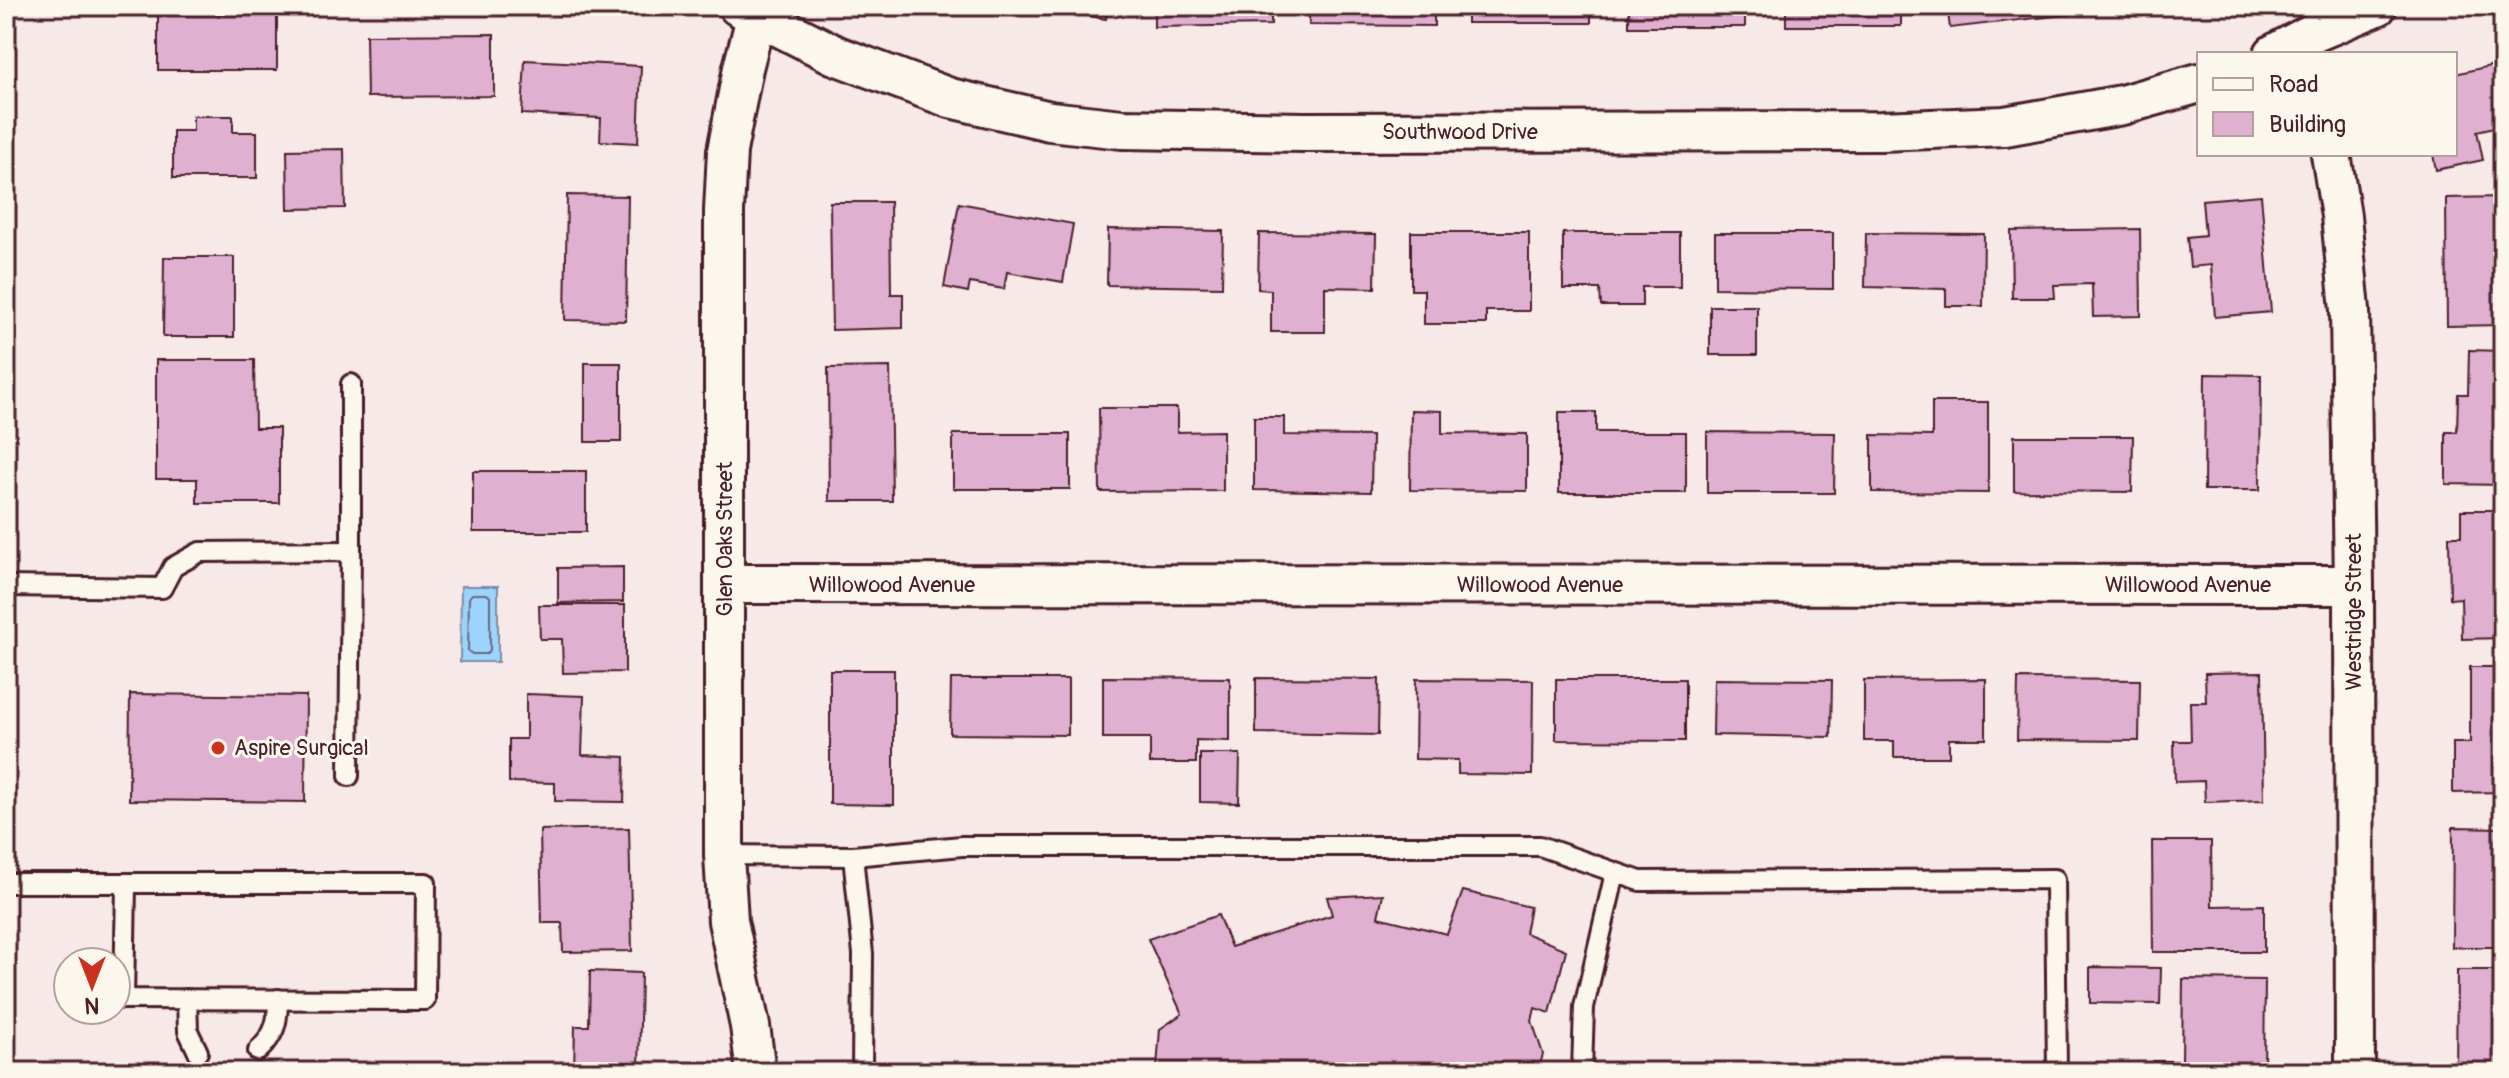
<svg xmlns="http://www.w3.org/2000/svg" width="2509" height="1078" font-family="Pangolin,sans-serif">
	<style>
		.water { fill: #9dd4fc; stroke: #7c8ca8; stroke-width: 2 }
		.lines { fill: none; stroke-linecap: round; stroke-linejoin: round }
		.shore { stroke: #6b677f; stroke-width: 2 }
		.building { fill: #e0b0d1; stroke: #4a1f2b; stroke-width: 2 }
		.lane-casing { stroke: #4a1f2b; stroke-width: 24 }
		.street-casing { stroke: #4a1f2b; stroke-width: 44 }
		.lane { stroke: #fbf7ec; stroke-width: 18 }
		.street { stroke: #fbf7ec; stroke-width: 38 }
		.poi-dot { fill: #c8321e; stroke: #fbf7ec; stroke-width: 3 }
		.labels { text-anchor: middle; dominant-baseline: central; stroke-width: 6; stroke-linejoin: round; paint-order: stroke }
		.street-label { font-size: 22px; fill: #4a1f2b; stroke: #fbf7ec }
		.poi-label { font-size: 22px; fill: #4a1f2b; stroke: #fbf7ec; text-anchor: start }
	</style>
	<rect width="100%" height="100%" fill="#f6e9e7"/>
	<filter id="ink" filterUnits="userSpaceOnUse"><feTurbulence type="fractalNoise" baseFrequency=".0125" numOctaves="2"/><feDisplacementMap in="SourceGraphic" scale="16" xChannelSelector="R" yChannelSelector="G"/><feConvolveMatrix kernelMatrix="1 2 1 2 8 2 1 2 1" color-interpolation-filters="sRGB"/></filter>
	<g filter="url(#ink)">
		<polygon class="water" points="461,586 498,586 498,662 460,662"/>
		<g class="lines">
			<polygon class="shore" points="472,594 487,594 490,597 490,650 487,654 472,654 468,651 469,598"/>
		</g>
		<g class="building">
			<polygon points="1035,6 1108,6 1106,19"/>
			<polygon points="1154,6 1271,6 1271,25 1154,27"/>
			<polygon points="1309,6 1434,6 1434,26 1309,25"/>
			<rect x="1467" y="6" width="124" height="17"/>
			<rect x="1629" y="6" width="116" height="21"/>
			<rect x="1786" y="6" width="115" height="20"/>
			<polygon points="1947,6 2072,6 2072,14 1950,28"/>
			<rect x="158" y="14" width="119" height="56"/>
			<polygon points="494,34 494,96 367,97 366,35"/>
			<polygon points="525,60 641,66 638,143 600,141 601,118 522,114"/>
			<polygon points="2503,63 2503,125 2477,131 2483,160 2436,170 2433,154 2455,154 2455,74"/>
			<polygon points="193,116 233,116 233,132 257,132 257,178 173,178 173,131 193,131"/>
			<polygon points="344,149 345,208 288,209 287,150"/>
			<polygon points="567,195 628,196 626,321 565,320"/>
			<polygon points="2261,195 2271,312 2215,317 2211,265 2190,267 2187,237 2205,235 2202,200"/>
			<polygon points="2503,197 2503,325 2447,326 2446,198"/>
			<polygon points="830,202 890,202 891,294 903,294 903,328 832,330"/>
			<polygon points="959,203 1073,224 1063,282 1007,272 1004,289 970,283 968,292 944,287"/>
			<polygon points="1108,229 1223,231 1222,287 1107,285"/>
			<polygon points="2140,229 2141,316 2093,317 2092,284 2054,285 2055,298 2012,298 2011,231"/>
			<polygon points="1411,232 1529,232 1529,311 1486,311 1486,324 1424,324 1424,290 1411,290"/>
			<polygon points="1259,233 1376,234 1375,288 1325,287 1325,332 1271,332 1271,290 1258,289"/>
			<polygon points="1563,233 1680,233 1680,287 1642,287 1642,306 1601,306 1600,289 1563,289"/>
			<polygon points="1715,233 1833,233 1833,289 1715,288"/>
			<polygon points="1866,233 1984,234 1983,306 1946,306 1946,289 1865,287"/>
			<polygon points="164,257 234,257 234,337 163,337"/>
			<rect x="1710" y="306" width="47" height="49"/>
			<polygon points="2469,350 2503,351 2503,485 2446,484 2446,432 2457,432 2458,394 2468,394"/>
			<polygon points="156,360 254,360 255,428 279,428 279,503 197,503 197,479 156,479"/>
			<rect x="585" y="363" width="36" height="79"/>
			<polygon points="890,367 892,501 829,501 828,368"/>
			<polygon points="2205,374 2261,375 2260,490 2204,490"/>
			<polygon points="1932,402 1988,402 1988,493 1872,492 1872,435 1932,436"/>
			<polygon points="1099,408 1177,408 1177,432 1223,431 1223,491 1100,492"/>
			<polygon points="1411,410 1442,411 1442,433 1527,434 1527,491 1410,490"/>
			<polygon points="1559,412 1596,412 1596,432 1686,432 1686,493 1559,493"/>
			<polygon points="1254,417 1284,417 1284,435 1372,436 1371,492 1254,490"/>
			<polygon points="1707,432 1835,433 1834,493 1707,493"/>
			<rect x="953" y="434" width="117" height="55"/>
			<polygon points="2014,436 2133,436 2132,492 2014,491"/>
			<rect x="473" y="471" width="113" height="61"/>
			<polygon points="2461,510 2503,510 2503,638 2462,639 2461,598 2450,599 2449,536 2461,536"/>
			<polygon points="623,567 623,602 558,603 558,568"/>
			<polygon points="539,605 625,605 625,672 563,673 562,639 540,639"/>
			<polygon points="2470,667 2503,667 2503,792 2453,793 2453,743 2470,743"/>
			<polygon points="830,670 894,670 894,805 830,804"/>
			<polygon points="2262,672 2264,800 2205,802 2204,781 2175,782 2174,741 2191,741 2190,702 2206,702 2205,673"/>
			<polygon points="1103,677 1230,678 1230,741 1196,740 1196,763 1150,763 1150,738 1103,738"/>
			<polygon points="1256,678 1379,679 1378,735 1256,733"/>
			<polygon points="951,679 1068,679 1068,735 950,734"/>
			<polygon points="1416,679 1533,680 1532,775 1458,774 1458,760 1415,759"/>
			<polygon points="1556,679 1685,679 1685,741 1556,740"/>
			<polygon points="1714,679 1832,680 1831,737 1713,735"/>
			<polygon points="1986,679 1986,739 1949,739 1949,757 1894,757 1894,741 1864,741 1864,680"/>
			<polygon points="2018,679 2140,680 2139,741 2017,740"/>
			<polygon points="130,694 306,696 305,802 129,800"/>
			<polygon points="526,694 584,696 582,755 625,757 624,802 555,801 555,783 509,782 509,739 526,739"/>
			<polygon points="1200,754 1240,754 1239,803 1200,802"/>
			<polygon points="2453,827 2503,828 2503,947 2452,947"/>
			<polygon points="629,828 632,951 563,952 562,923 542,923 540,830"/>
			<polygon points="2152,841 2211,841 2212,906 2264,905 2264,952 2153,952"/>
			<polygon points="1463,891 1530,907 1525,933 1566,950 1550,1013 1535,1008 1532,1021 1543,1054 1538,1072 1159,1072 1157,1067 1160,1029 1182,1014 1148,939 1218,915 1231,947 1332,915 1327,897 1383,894 1378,917 1447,934"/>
			<polygon points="2090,967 2161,968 2160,1004 2090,1003"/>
			<polygon points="2457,970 2503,970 2503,1072 2456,1072"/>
			<polygon points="590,971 641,973 639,1072 574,1072 575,1026 589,1026"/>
			<polygon points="2183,979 2265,980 2264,1072 2153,1072 2153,1061 2182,1061"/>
		</g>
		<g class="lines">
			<defs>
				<g id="lane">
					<polyline points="351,384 351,551"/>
					<polyline points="6,586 162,588 173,567 200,552 351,551 349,776"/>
					<polyline points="724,855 853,856 962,846 1540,846 1640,881 2055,879 2057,1072"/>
					<polyline points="853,856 863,954 862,1072"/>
					<polyline points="6,883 426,883 425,1000 124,999 126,884"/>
					<polyline points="187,999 188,1031 198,1052"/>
					<path d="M258,1051C275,1035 278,1022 278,999"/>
					<polyline points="1582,1072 1584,1007 1615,873"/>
				</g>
				<g id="street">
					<polyline points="738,6 835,55 950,98 1050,121 1122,129 1304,132 1881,131 2005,126 2122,105 2199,83"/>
					<polyline points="2274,54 2315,32 2377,6"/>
					<polyline points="2331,154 2341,216 2350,310 2354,585 2355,1072"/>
					<polyline points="725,584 2354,585"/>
					<polyline points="756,1072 750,1026 728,921 724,855 724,211 727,151 743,68 759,6"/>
				</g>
			</defs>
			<use href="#lane" class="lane-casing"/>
			<use href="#street" class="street-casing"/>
			<use href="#lane" class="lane"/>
			<use href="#street" class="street"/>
		</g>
	</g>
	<circle class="poi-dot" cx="218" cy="748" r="8"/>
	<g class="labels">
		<g class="street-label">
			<text x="1460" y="132">Southwood Drive</text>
			<text transform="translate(725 539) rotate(-90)">Glen Oaks Street</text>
			<text x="892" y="585">Willowood Avenue</text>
			<text x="1540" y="585">Willowood Avenue</text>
			<text x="2188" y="585">Willowood Avenue</text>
			<text transform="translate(2354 612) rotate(-90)">Westridge Street</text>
		</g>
		<g class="poi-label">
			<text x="234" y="748">Aspire Surgical</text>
		</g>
	</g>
	<rect width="2509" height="1078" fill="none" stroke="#fbf7ec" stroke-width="32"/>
	<rect x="16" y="16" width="2477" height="1046" fill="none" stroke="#4a1f2b" stroke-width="3" filter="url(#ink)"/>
	<rect x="2197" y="52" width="260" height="104" fill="#fbf7ec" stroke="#b4a19f" stroke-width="2"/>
	<rect x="2213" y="78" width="40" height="12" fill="#fbf7ec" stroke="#b4a19f" stroke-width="2"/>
	<text x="2269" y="92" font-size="24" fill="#4a1f2b">Road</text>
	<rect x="2213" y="112" width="40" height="24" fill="#e0b0d1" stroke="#b4a19f" stroke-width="2"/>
	<text x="2269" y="132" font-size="24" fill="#4a1f2b">Building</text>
	<g transform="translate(92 986) rotate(180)"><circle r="38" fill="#fbf7ec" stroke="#b4a19f" stroke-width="2"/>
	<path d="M0-6L14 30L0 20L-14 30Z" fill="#c8321e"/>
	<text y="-12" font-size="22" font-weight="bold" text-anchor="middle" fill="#4a1f2b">N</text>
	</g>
</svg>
